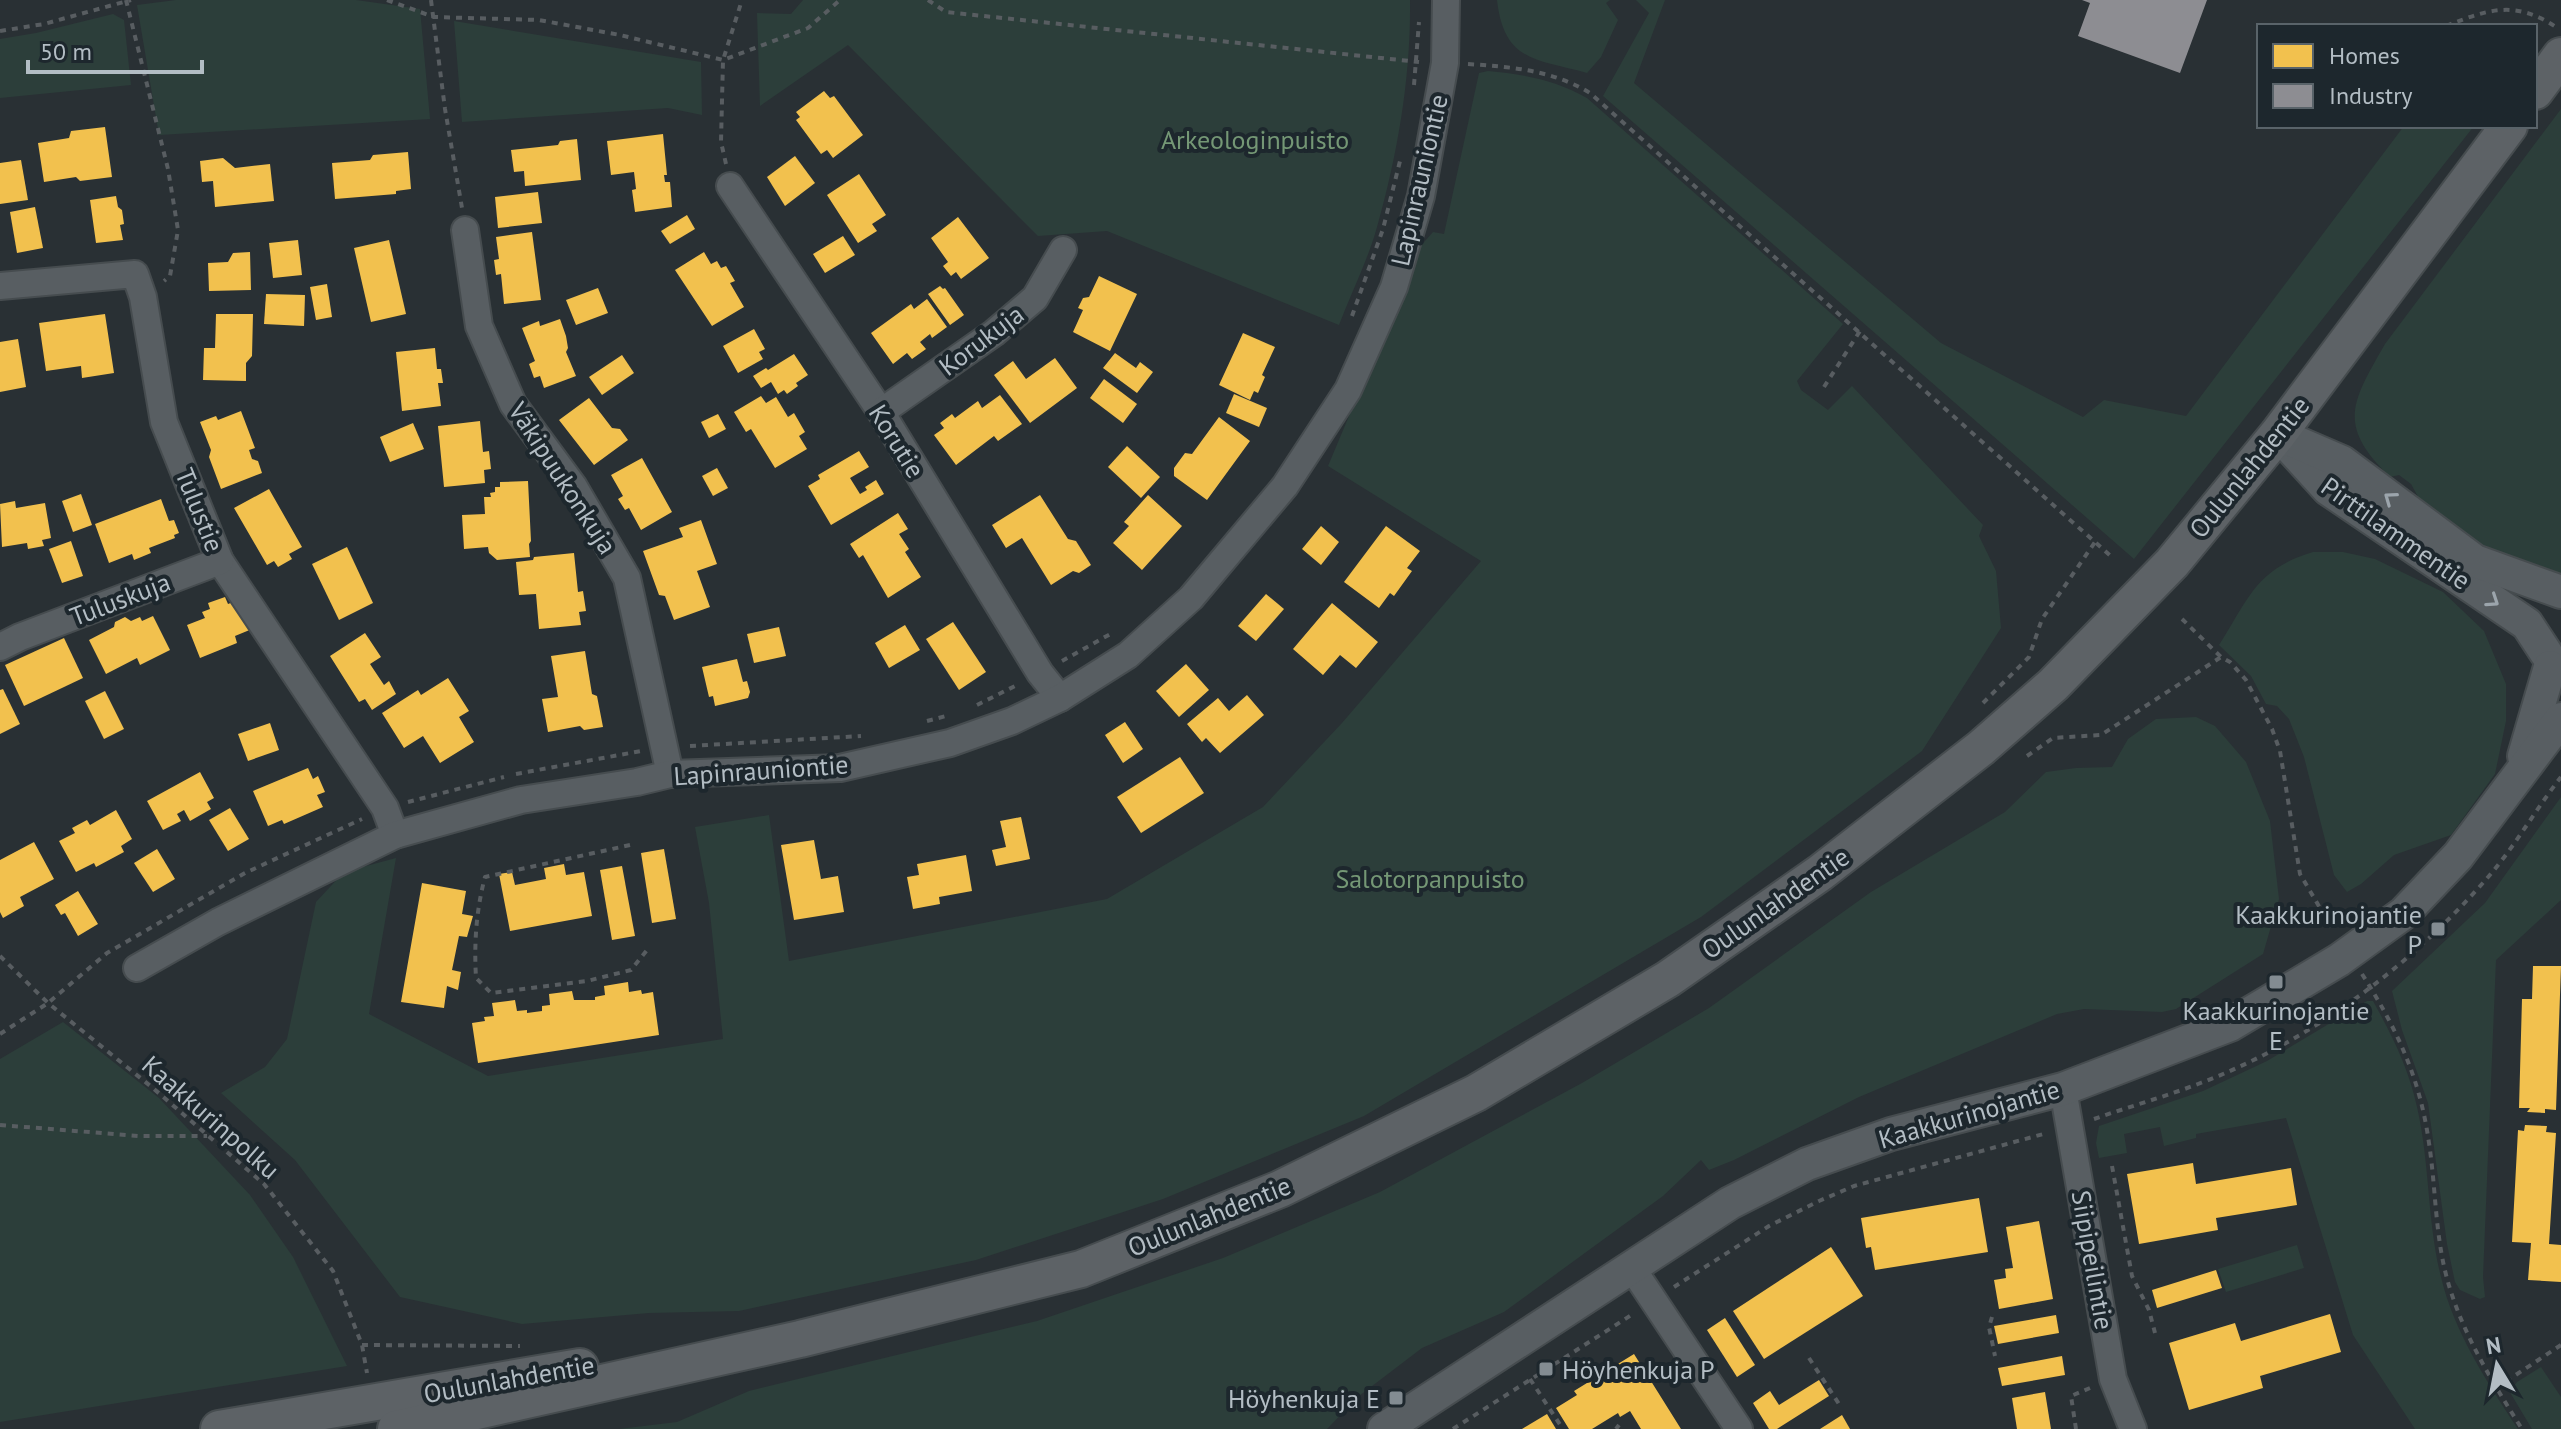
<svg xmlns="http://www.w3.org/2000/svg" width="2561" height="1429" font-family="'PT Sans',sans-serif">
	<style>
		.green { fill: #2c3e3a }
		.homes { fill: #f2c14e }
		.industry { fill: #8d8d92 }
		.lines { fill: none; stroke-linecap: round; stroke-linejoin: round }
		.minor-casing { stroke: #464c4f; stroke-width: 30 }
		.tertiary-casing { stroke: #464c4f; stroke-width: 36 }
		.secondary-casing { stroke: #464c4f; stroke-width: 40 }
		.path { stroke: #585d61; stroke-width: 4; stroke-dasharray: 6 6; stroke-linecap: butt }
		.minor { stroke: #585e62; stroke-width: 26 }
		.tertiary { stroke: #585e62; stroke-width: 32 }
		.secondary { stroke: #5d6266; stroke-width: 36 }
		.oneway { stroke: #9ca5ac }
		.poi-dot { fill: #838c92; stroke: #1d272d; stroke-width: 3 }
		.labels { text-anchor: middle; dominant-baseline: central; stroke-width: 8; stroke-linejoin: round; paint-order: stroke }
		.park-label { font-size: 26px; fill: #749775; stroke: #1d272d }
		.street-label { font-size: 26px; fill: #b3bdc4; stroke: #1d272d }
		.poi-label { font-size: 26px; fill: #b3bdc4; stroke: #1d272d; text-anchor: end }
	</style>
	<rect width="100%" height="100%" fill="#293034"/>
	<g class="green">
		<polygon points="176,0 356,0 420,9 430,119 159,135 137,5"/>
		<path d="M803,0H1410C1411,76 1398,153 1377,227C1368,260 1351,293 1339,325L1107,231L1038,236L848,45L760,106L757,13L791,14Z"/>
		<path d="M1497,0H1610L1606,3L1618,20L1601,57L1587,73C1536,59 1504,62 1497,0Z"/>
		<polygon points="1636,0 1665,0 1634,83 1941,343 2083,417 2104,400 2186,416 2404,126 2474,126 2134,559 1603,96 1649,13"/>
		<polygon points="113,14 124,20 131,85 0,98 0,39 36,33"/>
		<polygon points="454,21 701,62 702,115 668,108 462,122"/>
		<path d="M1488,71C1523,74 1556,80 1587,98L1843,324L1797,381L1801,390L1828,410L1852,386L1983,525L1979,536L1996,571L2001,628L1922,751L1701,917L1364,1116L1163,1199L976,1260L739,1311L649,1313L522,1324L400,1297L295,1160L221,1093L265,1067L287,1039L316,902L344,872L396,858L369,1014L488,1076L723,1039L709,903L695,827L769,815L789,961L1107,899L1263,807L1342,723L1481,561L1328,466L1402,290L1417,250L1433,232L1444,234L1479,73Z"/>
		<path d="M2561,109V581L2501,561L2421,502L2411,484L2399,475L2390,477C2336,425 2352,402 2385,344Z"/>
		<path d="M2313,552H2343L2375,559L2443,592L2484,631L2506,684V721L2495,774L2451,835L2394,855L2361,884L2347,892L2334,875L2304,757L2289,719L2277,706L2266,704L2251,676L2219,645C2249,598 2256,569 2313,552Z"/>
		<polygon points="2196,717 2215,726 2246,762 2270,821 2279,899 2263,954 2176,1009 2162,1012 2084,1009 2057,1014 1859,1097 1734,1160 1709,1170 1701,1160 1663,1196 1504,1312 1422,1348 1359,1396 1327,1429 619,1429 677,1422 749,1391 1037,1321 1223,1258 1380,1192 1582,1083 1709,1008 1871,892 2005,812 2046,772 2076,768 2112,767 2128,739 2156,719"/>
		<polygon points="2561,797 2561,900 2496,960 2483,1277 2485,1297 2480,1299 2460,1290 2455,1282 2447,1244 2428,1103 2402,1030 2392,991 2485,903"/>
		<path d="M2367,1001H2373C2392,1035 2409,1069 2417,1107C2430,1163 2427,1221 2441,1277C2454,1332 2487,1382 2518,1429H2415L2353,1335L2286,1118L2196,1134V1138L2164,1146L2160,1127L2124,1134L2127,1153L2099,1158L2096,1143L2099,1126L2203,1091L2267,1061Z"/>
		<polygon points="63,1022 159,1098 250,1195 293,1257 347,1366 0,1422 0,1059"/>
		<polygon points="2297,1245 2304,1268 2226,1292 2218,1269"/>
		<polygon points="2541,1367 2561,1397 2561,1429 2532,1429 2511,1394 2510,1391 2517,1382"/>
	</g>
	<g class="homes">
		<polygon points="824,91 830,98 834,96 863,135 833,158 827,150 821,154 796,120 800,117 796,112"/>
		<polygon points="105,127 112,177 80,181 76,177 44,182 38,143 69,138 71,131"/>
		<polygon points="663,134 667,175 664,175 665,182 670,182 672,207 635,212 632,190 636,189 634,172 611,175 607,141"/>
		<polygon points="577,139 581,180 525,186 524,171 514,172 511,150 558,145 560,141"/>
		<polygon points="408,152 411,189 396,191 396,194 335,199 332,163 370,160 373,155"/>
		<polygon points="795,156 815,183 785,206 767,177"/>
		<polygon points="223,158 235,168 270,164 274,201 215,207 213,181 202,182 200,161"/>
		<polygon points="21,160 28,200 0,204 0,163"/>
		<polygon points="859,174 886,215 872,224 877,231 858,243 827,195"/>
		<polygon points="538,192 542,223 498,228 495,197"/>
		<polygon points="116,196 118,207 122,210 124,224 120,225 123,240 96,243 90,200"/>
		<polygon points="35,207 43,248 17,253 10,212"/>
		<polygon points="687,215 695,229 670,244 661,231"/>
		<polygon points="958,217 989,258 961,279 956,272 951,276 943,266 948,262 931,238"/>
		<polygon points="532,232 541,300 504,304 501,274 496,275 494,260 499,259 496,237"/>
		<polygon points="843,236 855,255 825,273 813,254"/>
		<polygon points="298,240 302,275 273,278 269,243"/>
		<polygon points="389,240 406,314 371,322 354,248"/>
		<polygon points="250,252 251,290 209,291 208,263 228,262 233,253"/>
		<polygon points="704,252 711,264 717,261 721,268 726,266 735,281 730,283 744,307 712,326 675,270"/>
		<polygon points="1099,276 1137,294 1110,351 1073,332 1083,310 1078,308 1083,298 1089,297"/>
		<polygon points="327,284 332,317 316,320 310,287"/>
		<polygon points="940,286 943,289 945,288 964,315 950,325 928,294"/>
		<polygon points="598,288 608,313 576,325 566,300"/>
		<polygon points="266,294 305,295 304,326 264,324"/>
		<polygon points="927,299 947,327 932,338 930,334 920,342 926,349 912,359 907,353 893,364 871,333 911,304 914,309"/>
		<polygon points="105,314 114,373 82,378 81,366 46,371 39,323"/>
		<polygon points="216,314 253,314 252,356 246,363 246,381 203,380 204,348 215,348"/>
		<polygon points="560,319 566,336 568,348 566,352 576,376 544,388 540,376 534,378 529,364 535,361 522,328 539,321 540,326"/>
		<polygon points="754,329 765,349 759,352 763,359 738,373 723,346"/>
		<polygon points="1243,333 1275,347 1262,375 1265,377 1258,393 1254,391 1250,400 1219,385"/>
		<polygon points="18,339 26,387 0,392 0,342"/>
		<polygon points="435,348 437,369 441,369 443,383 438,383 441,406 402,411 396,352"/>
		<polygon points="1115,353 1136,368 1140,362 1153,372 1137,393 1103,368"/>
		<polygon points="794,354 808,375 796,383 798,386 787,394 784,390 778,394 771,382 761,388 753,376 766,368 768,370"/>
		<polygon points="622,355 634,373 602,395 589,377"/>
		<polygon points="1055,358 1077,388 1030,423 994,375 1013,361 1026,379"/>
		<polygon points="1104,379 1137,404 1123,423 1090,398"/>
		<polygon points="1234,394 1267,408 1259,427 1226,413"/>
		<polygon points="1000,395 1022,424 998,441 994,436 956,465 934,435 944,428 940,423 952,414 955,418 978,401 982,408"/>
		<polygon points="761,396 766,403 776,397 788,417 794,413 805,432 799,436 807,449 775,468 751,429 746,432 734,412"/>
		<polygon points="589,398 612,428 620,429 628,440 594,465 559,420"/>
		<polygon points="241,411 255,448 249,450 252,459 258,461 262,473 221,489 209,457 211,450 200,422 216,416 218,420"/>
		<polygon points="718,414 726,429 709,438 701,422"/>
		<polygon points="1219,417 1250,441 1207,500 1174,476 1174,468 1185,453 1192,454"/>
		<polygon points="480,421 483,452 489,451 491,469 484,470 485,483 444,487 438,426"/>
		<polygon points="413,423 424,449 390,462 380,437"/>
		<polygon points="1127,446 1160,477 1141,498 1108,467"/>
		<polygon points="859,451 869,467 850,478 860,494 867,490 865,487 876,480 884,494 831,525 808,486 820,479 818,475"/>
		<polygon points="642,458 672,512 641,530 629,508 625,510 618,499 623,496 611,475"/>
		<polygon points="717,468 728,488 713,496 702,476"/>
		<polygon points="528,481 531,541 529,544 530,557 497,560 489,553 488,547 464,549 462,515 485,514 484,497 491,497 490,493 495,492 495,487 500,487 500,482"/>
		<polygon points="269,489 302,547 289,554 292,559 278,567 274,561 267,565 234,508"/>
		<polygon points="81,494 92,525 73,532 62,501"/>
		<polygon points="1040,495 1068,539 1076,541 1091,565 1079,573 1073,571 1051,585 1022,538 1006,548 992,525"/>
		<polygon points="1148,495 1182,526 1142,570 1113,543 1129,526 1124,522"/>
		<polygon points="161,499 169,521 174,520 179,533 174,535 175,538 149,548 151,553 134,560 132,554 109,563 95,524"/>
		<polygon points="15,501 16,508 45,503 51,538 42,540 44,546 28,549 27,543 2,547 0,504"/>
		<polygon points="898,513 908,529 899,534 909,549 905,552 921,577 888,598 863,555 859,558 850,544"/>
		<polygon points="701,520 717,564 697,571 710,607 674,620 665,596 659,595 643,551 683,537 679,528"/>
		<polygon points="1321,526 1339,542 1321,565 1302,549"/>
		<polygon points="1386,526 1420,551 1407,568 1412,571 1394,596 1390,593 1379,608 1344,582"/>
		<polygon points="71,541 83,576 62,583 49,549"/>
		<polygon points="347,547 373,603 339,620 312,564"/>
		<polygon points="574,553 578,592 583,591 586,611 579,612 581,625 539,629 536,594 519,595 516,562 533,560 534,557"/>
		<polygon points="1266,594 1284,609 1256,641 1238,626"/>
		<polygon points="225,597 228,604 241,599 252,629 235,636 237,643 200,658 187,625 205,618 202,612 210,609 208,603"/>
		<polygon points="1332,603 1378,642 1356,668 1340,655 1323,675 1293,649"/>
		<polygon points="153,616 170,650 140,665 137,658 106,674 89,640 114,627 115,622 125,617 131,621 140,617 142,621"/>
		<polygon points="953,622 986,672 959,690 926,639"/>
		<polygon points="905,625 920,650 889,668 875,643"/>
		<polygon points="779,627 786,656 754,663 747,634"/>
		<polygon points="365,633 381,657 370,664 384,685 389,681 396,694 372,710 365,699 359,702 330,656"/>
		<polygon points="64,638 83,678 24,706 5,665"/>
		<polygon points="585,651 592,694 597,696 603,727 584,730 580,726 548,732 542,699 558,697 551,656"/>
		<polygon points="737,659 743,682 747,681 750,692 748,698 715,706 713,696 709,697 702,667"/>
		<polygon points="1186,664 1209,690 1179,717 1156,691"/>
		<polygon points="448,678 469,711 459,717 474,742 440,763 423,736 404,748 382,713 418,690 421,695"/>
		<polygon points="3,689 20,724 0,734 0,690"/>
		<polygon points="105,691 124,729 104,739 85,701"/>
		<polygon points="1247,695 1264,715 1220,753 1206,738 1202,742 1187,724 1218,698 1229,711"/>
		<polygon points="1125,722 1143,749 1123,763 1105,735"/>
		<polygon points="270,723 279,750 248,761 238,734"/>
		<polygon points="1180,757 1204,793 1141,833 1117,797"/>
		<polygon points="308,768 313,779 318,776 325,792 317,795 323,807 284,824 282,820 268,826 253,791"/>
		<polygon points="200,772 214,798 207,802 211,809 190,821 184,810 177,814 181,821 163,830 147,801"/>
		<polygon points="230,808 249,839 228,851 209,820"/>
		<polygon points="116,810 132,839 121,846 124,852 96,867 94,863 76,872 59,841 75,833 72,828 87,820 90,825"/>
		<polygon points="1021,817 1030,859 996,866 992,850 1006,847 1000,821"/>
		<polygon points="814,840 821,879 838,876 844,912 794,920 781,845"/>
		<polygon points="34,842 54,879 20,897 24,906 3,918 0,912 0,860"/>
		<polygon points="157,849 175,879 153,892 134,863"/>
		<polygon points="664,849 676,919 652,923 641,853"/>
		<polygon points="966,855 972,891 939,897 940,904 913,909 907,877 919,875 917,864"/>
		<polygon points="564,864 566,875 584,872 592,916 510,931 499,874 512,872 515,885 546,879 544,868"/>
		<polygon points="622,866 635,936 612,940 600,870"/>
		<polygon points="422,883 466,891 462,914 473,916 467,937 459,936 452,970 461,972 458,990 447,986 444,1008 401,1002"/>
		<polygon points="78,891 98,924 78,936 65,913 61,915 55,905"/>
		<polygon points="2533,966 2561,966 2556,1110 2545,1109 2545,1113 2527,1112 2530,1108 2519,1108 2522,999 2532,999"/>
		<polygon points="628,982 629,992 641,990 642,994 653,992 659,1035 478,1063 472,1023 485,1021 484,1017 494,1016 492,1003 515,1000 517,1011 527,1010 527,1013 542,1011 542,1006 550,1005 549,994 572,991 574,1000 595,1000 595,997 605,995 604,986"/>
		<polygon points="2525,1125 2547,1126 2546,1132 2556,1133 2549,1244 2561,1245 2561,1282 2528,1280 2531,1243 2512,1242 2518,1130 2524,1131"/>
		<polygon points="2193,1163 2196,1184 2291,1168 2297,1205 2216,1218 2218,1230 2139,1244 2127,1174"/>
		<polygon points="1979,1198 1988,1252 1875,1270 1871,1247 1866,1248 1861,1218"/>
		<polygon points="2039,1221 2053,1299 1999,1309 1994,1280 2006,1278 2005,1269 2013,1268 2006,1227"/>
		<polygon points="1831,1247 1863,1296 1764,1359 1733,1311"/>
		<polygon points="2216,1270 2222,1288 2157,1308 2152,1290"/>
		<polygon points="2330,1314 2341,1352 2260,1376 2263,1388 2189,1410 2169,1343 2235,1323 2241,1341"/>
		<polygon points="2056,1315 2059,1333 1998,1344 1994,1326"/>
		<polygon points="1725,1318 1755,1365 1737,1377 1707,1330"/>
		<polygon points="1634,1354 1681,1429 1641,1429 1630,1411 1620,1417 1618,1413 1592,1429 1569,1429 1556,1408 1577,1395 1574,1391"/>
		<polygon points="2062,1356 2065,1375 2002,1386 1998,1368"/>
		<polygon points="1819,1380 1829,1396 1777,1429 1769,1429 1753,1403 1770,1391 1779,1405"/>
		<polygon points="2045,1392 2051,1429 2017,1429 2012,1398"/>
		<polygon points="1547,1414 1556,1429 1522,1429"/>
		<polygon points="1842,1415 1850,1429 1820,1429"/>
	</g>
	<polygon class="industry" points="2082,0 2207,0 2180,73 2078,36 2090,3"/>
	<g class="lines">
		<defs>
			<g id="minor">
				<polyline points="730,186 881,412 1040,673 1060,698"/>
				<polyline points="465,230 479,326 513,404 574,487 627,578 670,774"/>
				<polyline points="0,286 135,274 143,297 164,422 220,561 385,808 395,835"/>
				<polyline points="881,412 994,333 1035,298 1063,250"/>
				<polyline points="0,647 20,637 220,561"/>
				<polyline points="137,968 218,922 395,835 521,800 637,782 670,774 840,768 950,743 1012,721 1060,698 1128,655 1191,598 1285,486 1348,390 1394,287 1421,196 1445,63 1446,0"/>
				<polyline points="2063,1089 2113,1379 2133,1429"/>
				<polyline points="1632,1268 1739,1429"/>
			</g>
			<g id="tertiary">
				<polyline points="2278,434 2328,489 2527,624 2546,653"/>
				<polyline points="2291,440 2342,462 2475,561 2561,592"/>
				<polyline points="2524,756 2550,667"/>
				<polyline points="1384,1429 1730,1203 1807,1164 1891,1134 2063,1089 2230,1025 2339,960 2404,913 2458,856 2561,719"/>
			</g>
			<g id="secondary">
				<polyline points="2535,91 2561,56"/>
				<polyline points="219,1429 580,1367"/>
				<polyline points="396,1429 800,1339 1081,1269 1280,1189 1476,1093 1668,979 1820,873 1981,748 2053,685 2172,563 2278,434 2509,126"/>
			</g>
		</defs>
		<use href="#minor" class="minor-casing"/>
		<use href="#tertiary" class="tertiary-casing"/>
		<use href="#secondary" class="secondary-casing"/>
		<g class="path">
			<polyline points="126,0 168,169 178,230 170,276 164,281"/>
			<polyline points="387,0 434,17 539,20 620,35 723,60 808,28 840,0"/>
			<polyline points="431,0 445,109 462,208"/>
			<polyline points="928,0 946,12 1419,62"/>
			<path d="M2446,26C2489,9 2515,0 2556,27"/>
			<polyline points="0,31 44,24 131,0"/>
			<path d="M1468,64C1512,67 1552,70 1590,93L2114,559"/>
			<polyline points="1414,85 1419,22"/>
			<polyline points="726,164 721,142 723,60 742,0"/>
			<polyline points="1352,316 1383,229 1400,161"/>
			<polyline points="1824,387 1860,331"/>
			<polyline points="2182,619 2221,657 2230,662 2246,680 2272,729 2280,751 2300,874 2333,930"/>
			<polyline points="1062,661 1114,632"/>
			<polyline points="1983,703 2029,657 2042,619 2095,542"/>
			<polyline points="977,705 1019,684"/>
			<polyline points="927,721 946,716"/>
			<polyline points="690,746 861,736"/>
			<polyline points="2027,756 2053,738 2101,735 2221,657"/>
			<polyline points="516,774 641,751"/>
			<polyline points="408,802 504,777"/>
			<path d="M630,845L485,877C476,911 474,944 476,978L491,993L587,981L631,970L647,950"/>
			<polyline points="0,956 48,1003 154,1089 264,1184 333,1271 362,1345 367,1373"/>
			<path d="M2362,974C2397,1029 2420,1078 2429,1143C2436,1189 2435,1237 2448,1282C2463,1335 2493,1383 2522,1429"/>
			<polyline points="0,1034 48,1003 107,953 245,873 362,819"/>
			<path d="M2094,1119C2128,1107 2164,1097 2198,1084C2310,1042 2411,966 2489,876C2515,846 2536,809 2561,777"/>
			<polyline points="0,1125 139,1136 207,1136"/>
			<polyline points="2112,1166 2132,1276 2149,1310 2155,1333"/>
			<polyline points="1674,1287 1769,1226 1819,1201 1854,1186 2047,1133"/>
			<polyline points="1992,1317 1989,1327 1995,1356"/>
			<polyline points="362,1345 520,1346"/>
			<polyline points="1809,1358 1839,1404"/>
			<polyline points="1530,1379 1563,1429"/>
			<polyline points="2496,1388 2561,1345"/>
			<polyline points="1453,1429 1633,1314"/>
			<polyline points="1616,1429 1619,1425"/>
			<polyline points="2076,1429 2071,1396 2090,1388"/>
		</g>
		<use href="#minor" class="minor"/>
		<use href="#tertiary" class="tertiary"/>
		<use href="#secondary" class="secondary"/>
	</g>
	<defs><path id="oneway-chevron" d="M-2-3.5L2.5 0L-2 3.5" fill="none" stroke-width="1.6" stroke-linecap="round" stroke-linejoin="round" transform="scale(2)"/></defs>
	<g class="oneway">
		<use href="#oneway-chevron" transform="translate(2390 498) rotate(-144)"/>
		<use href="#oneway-chevron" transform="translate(2493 601) rotate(34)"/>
	</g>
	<g class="poi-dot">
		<rect x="2430" y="921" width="16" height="16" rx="4"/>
		<rect x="2268" y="974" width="16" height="16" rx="4"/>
		<rect x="1538" y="1361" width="16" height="16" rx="4"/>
		<rect x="1388" y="1390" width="16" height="16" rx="4"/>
	</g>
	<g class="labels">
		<g class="park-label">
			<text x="1255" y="139">Arkeologinpuisto</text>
			<text x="1430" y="878">Salotorpanpuisto</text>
		</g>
		<g class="street-label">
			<text transform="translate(1419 180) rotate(-77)">Lapinrauniontie</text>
			<text transform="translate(981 340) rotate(-37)">Korukuja</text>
			<text transform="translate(897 441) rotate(58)">Korutie</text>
			<text transform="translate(2249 467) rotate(-51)">Oulunlahdentie</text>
			<text transform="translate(563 478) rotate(57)">Väkipuukonkuja</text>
			<text transform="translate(200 510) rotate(68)">Tulustie</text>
			<text transform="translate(2396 533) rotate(35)">Pirttilammentie</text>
			<text transform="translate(120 599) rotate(-21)">Tuluskuja</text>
			<text transform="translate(761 770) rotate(-4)">Lapinrauniontie</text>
			<text transform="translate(1775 903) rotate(-35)">Oulunlahdentie</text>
			<text transform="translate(1969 1114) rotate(-16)">Kaakkurinojantie</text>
			<text transform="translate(211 1117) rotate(41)">Kaakkurinpolku</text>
			<text transform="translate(1209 1216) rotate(-22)">Oulunlahdentie</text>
			<text transform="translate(2093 1260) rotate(80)">Siipipeilintie</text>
			<text transform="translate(509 1379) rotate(-10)">Oulunlahdentie</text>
		</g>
		<g class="poi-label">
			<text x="2422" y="914">Kaakkurinojantie<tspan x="2422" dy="30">P</tspan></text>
			<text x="2276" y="1010" text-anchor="middle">Kaakkurinojantie<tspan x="2276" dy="30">E</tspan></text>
			<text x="1562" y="1369" text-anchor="start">Höyhenkuja P</text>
			<text x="1380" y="1398">Höyhenkuja E</text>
		</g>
	</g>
	<rect x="2257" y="24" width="280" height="104" fill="#1d272d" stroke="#596369" stroke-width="2"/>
	<rect x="2273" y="44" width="40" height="24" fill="#f2c14e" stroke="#596369" stroke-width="2"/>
	<text x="2329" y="64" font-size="24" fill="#b3bdc4">Homes</text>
	<rect x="2273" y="84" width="40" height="24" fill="#8d8d92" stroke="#596369" stroke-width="2"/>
	<text x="2329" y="104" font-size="24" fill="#b3bdc4">Industry</text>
	<g transform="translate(2497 1365) rotate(350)" stroke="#1d272d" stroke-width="6" paint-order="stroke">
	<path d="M0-6L14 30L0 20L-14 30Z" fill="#b3bdc4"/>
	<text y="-12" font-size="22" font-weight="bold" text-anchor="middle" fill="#b3bdc4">N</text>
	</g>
	<path d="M28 60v12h174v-12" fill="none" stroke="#b3bdc4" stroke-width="4"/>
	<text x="40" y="60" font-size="24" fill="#b3bdc4" stroke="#1d272d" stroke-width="6" paint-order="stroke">50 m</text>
</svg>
